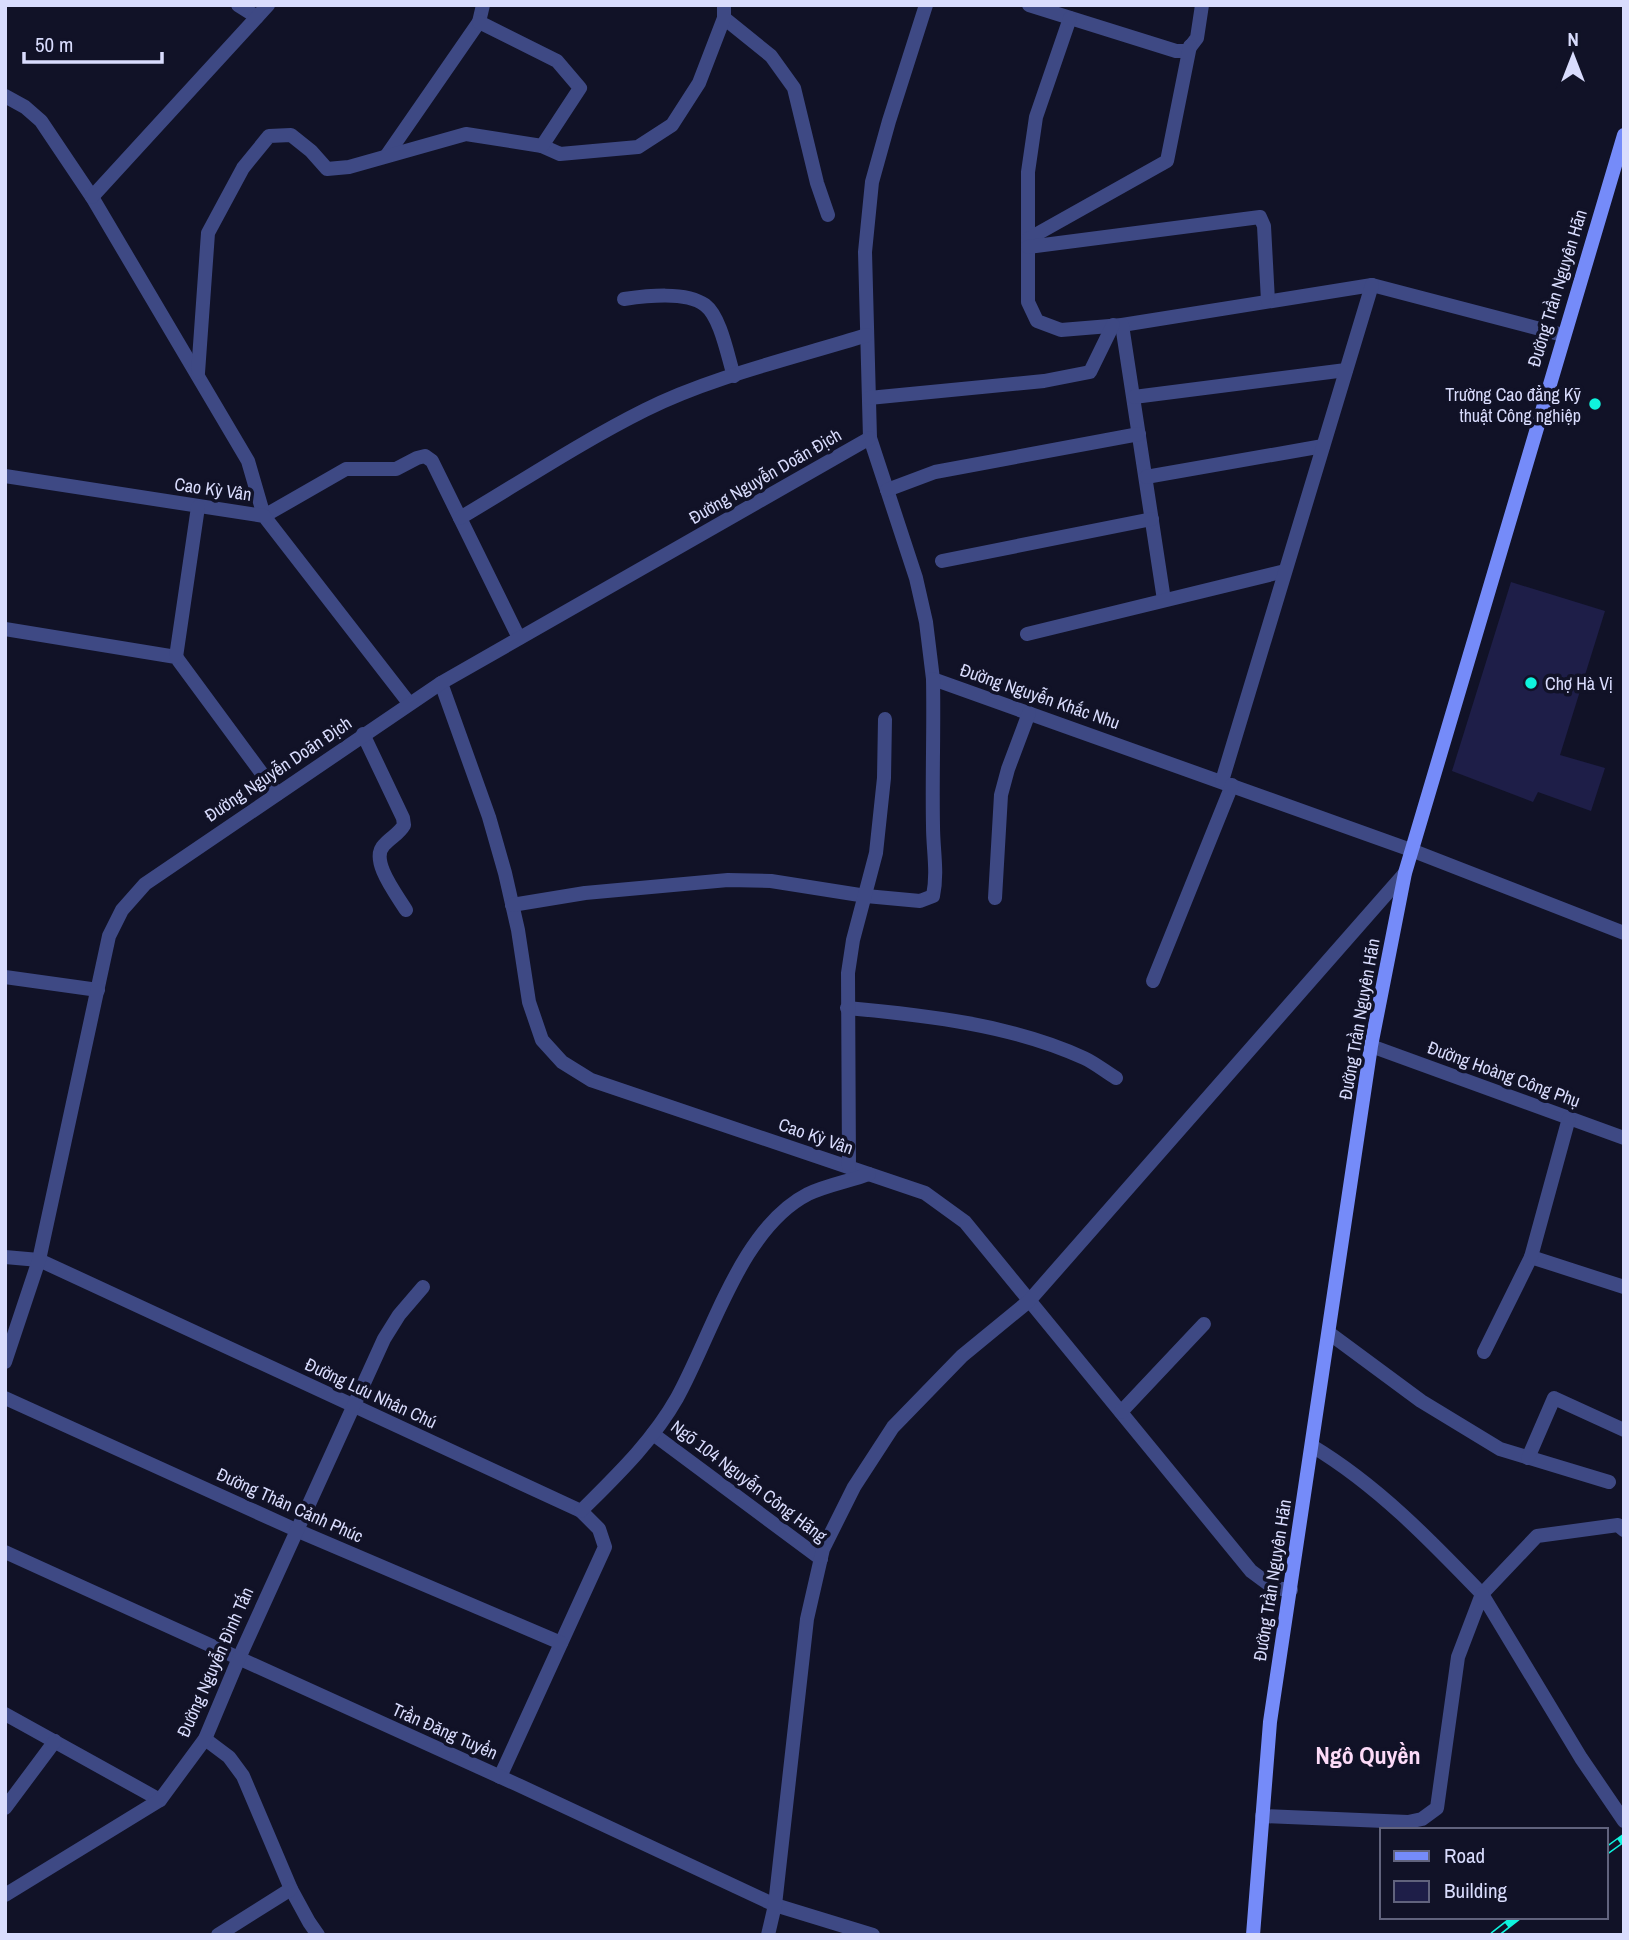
<svg xmlns="http://www.w3.org/2000/svg" width="1629" height="1940" font-family="'Archivo Narrow',sans-serif">
	<style>
		.building { fill: #1e1e48 }
		.lines { fill: none; stroke-linecap: round; stroke-linejoin: round }
		.street { stroke: #3e4984; stroke-width: 14 }
		.secondary { stroke: #758bf9; stroke-width: 14 }
		.rail-casing { stroke: #0ff4de; stroke-width: 8 }
		.rail { stroke: #111227; stroke-width: 5; stroke-dasharray: 16; stroke-linecap: butt }
		.poi-dot { fill: #0ff4de; stroke: #111227; stroke-width: 2.5 }
		.labels { text-anchor: middle; dominant-baseline: central; stroke-width: 7; stroke-linejoin: round; paint-order: stroke }
		.street-label { font-size: 18px; fill: #d9dcfd; stroke: #111227 }
		.poi-label { font-size: 18px; fill: #d9dcfd; stroke: #111227; text-anchor: end }
		.district-label { font-size: 24px; font-weight: bold; fill: #fddbf8; stroke: #111227 }
	</style>
	<rect width="100%" height="100%" fill="#111227"/>
	<polygon class="building" points="1511,582 1605,611 1560,755 1605,768 1591,811 1538,792 1533,802 1452,771"/>
	<g class="lines">
		<g class="street">
			<polyline points="238,5 257,17"/>
			<polyline points="926,5 889,121 872,182 865,252 870,438 916,578 926,622 933,679 1411,850 1624,933"/>
			<polyline points="1029,5 1176,51 1187,51 1197,38 1202,5"/>
			<polyline points="724,18 771,56 794,88 817,183 828,215"/>
			<polyline points="1070,18 1036,117 1028,172 1028,302 1037,321 1061,330 1122,325 1372,285 1563,335"/>
			<polyline points="5,96 25,107 41,121 92,197 248,461 264,516 346,469 396,469 417,458 425,456 432,461 519,638"/>
			<polyline points="542,146 560,154 638,147 672,125 699,83 724,18 724,5"/>
			<polyline points="387,155 479,22 483,5"/>
			<polyline points="92,197 268,5"/>
			<polyline points="1028,239 1167,161 1190,46"/>
			<polyline points="1028,247 1260,217 1264,226 1268,301"/>
			<path d="M624,299C646,296 686,291 705,305C721,317 728,358 734,376"/>
			<polyline points="1122,325 1164,600"/>
			<polyline points="198,373 208,233 243,168 269,136 291,135 311,151 327,169 349,167 466,134 542,146 580,88 557,61 479,22"/>
			<polyline points="1134,397 1346,370"/>
			<polyline points="869,398 1044,381 1090,372 1113,325"/>
			<polyline points="5,476 264,516 409,703"/>
			<polyline points="1146,477 1323,446"/>
			<polyline points="887,490 935,472 1139,434"/>
			<path d="M460,518C521,482 581,442 645,410C710,377 797,357 867,335"/>
			<polyline points="942,561 1152,519"/>
			<polyline points="5,629 176,657 277,794"/>
			<polyline points="1027,634 1285,571"/>
			<polyline points="176,657 198,507"/>
			<polyline points="441,683 489,817 505,873 518,930 529,1002 542,1040 562,1062 591,1080 925,1193 965,1222 1251,1571 1274,1588 1291,1590"/>
			<path d="M363,734L403,818L404,825C399,834 391,837 384,845C369,860 397,895 406,910"/>
			<polyline points="1222,781 1372,285"/>
			<polyline points="995,898 1001,795 1008,769 1029,713"/>
			<path d="M512,905L585,893L728,880L771,881L866,896L920,901L933,896C938,872 933,850 933,826C932,777 934,728 933,679"/>
			<polyline points="5,977 98,990"/>
			<polyline points="1153,981 1232,785"/>
			<path d="M847,1008C925,1015 1013,1025 1084,1058C1095,1063 1106,1072 1116,1078"/>
			<polyline points="1371,1046 1624,1138"/>
			<polyline points="849,1167 848,973 853,940 876,853 884,778 885,719"/>
			<polyline points="5,1257 39,1260 581,1511 599,1529 605,1547 500,1777"/>
			<polyline points="1531,1257 1624,1287"/>
			<polyline points="1329,1333 1421,1401 1500,1449 1609,1482"/>
			<polyline points="1484,1352 1531,1257 1569,1118"/>
			<polyline points="5,1362 39,1260 109,936 122,910 145,884 441,683 870,438"/>
			<polyline points="5,1398 296,1530 561,1643"/>
			<polyline points="1121,1412 1204,1324"/>
			<polyline points="653,1434 821,1559"/>
			<path d="M1312,1446C1377,1485 1430,1540 1482,1594L1537,1536L1618,1525L1624,1530"/>
			<polyline points="1528,1458 1554,1398 1624,1430"/>
			<path d="M581,1511C616,1476 652,1442 677,1398C712,1335 741,1228 808,1194C827,1185 850,1181 869,1174"/>
			<polyline points="5,1552 516,1784 775,1905 873,1935"/>
			<polyline points="5,1714 160,1800"/>
			<polyline points="205,1739 229,1757 243,1776 291,1889 309,1922 318,1935"/>
			<polyline points="5,1808 55,1741"/>
			<polyline points="1262,1816 1408,1822 1422,1819 1437,1808 1458,1657 1482,1594 1581,1758 1624,1821"/>
			<polyline points="5,1895 160,1800 205,1739 239,1658 384,1339 399,1315 423,1287"/>
			<polyline points="218,1935 291,1889"/>
			<polyline points="768,1935 775,1905 807,1619 823,1549 854,1487 893,1427 962,1356 1029,1301 1405,873"/>
		</g>
		<polyline class="secondary" points="1253,1935 1270,1722 1371,1046 1405,873 1624,135"/>
		<defs>
			<g id="rail">
				<polyline points="1606,1851 1624,1838"/>
				<polyline points="1494,1935 1517,1917"/>
			</g>
		</defs>
		<use href="#rail" class="rail-casing"/>
		<use href="#rail" class="rail"/>
	</g>
	<g class="poi-dot">
		<circle cx="1595" cy="404" r="7"/>
		<circle cx="1531" cy="683" r="7"/>
	</g>
	<g class="labels">
		<g class="street-label">
			<text transform="translate(1557 288) rotate(-73)">Đường Trần Nguyên Hãn</text>
			<text transform="translate(765 476) rotate(-30)">Đường Nguyễn Doãn Địch</text>
			<text transform="translate(213 489) rotate(8)">Cao Kỳ Vân</text>
			<text transform="translate(1040 696) rotate(19)">Đường Nguyễn Khắc Nhu</text>
			<text transform="translate(278 769) rotate(-34)">Đường Nguyễn Doãn Địch</text>
			<text transform="translate(1359 1019) rotate(-80)">Đường Trần Nguyên Hãn</text>
			<text transform="translate(1504 1074) rotate(20)">Đường Hoàng Công Phụ</text>
			<text transform="translate(816 1136) rotate(19)">Cao Kỳ Vân</text>
			<text transform="translate(371 1393) rotate(25)">Đường Lưu Nhân Chú</text>
			<text transform="translate(749 1481) rotate(37)">Ngõ 104 Nguyễn Công Hãng</text>
			<text transform="translate(290 1505) rotate(24)">Đường Thân Cảnh Phúc</text>
			<text transform="translate(1272 1580) rotate(-81)">Đường Trần Nguyên Hãn</text>
			<text transform="translate(215 1662) rotate(-66)">Đường Nguyễn Đình Tấn</text>
			<text transform="translate(445 1731) rotate(24)">Trần Đăng Tuyển</text>
		</g>
		<g class="poi-label">
			<text x="1581" y="394">Trường Cao đẳng Kỹ<tspan x="1581" dy="21">thuật Công nghiệp</tspan></text>
			<text x="1545" y="683" text-anchor="start">Chợ Hà Vị</text>
		</g>
		<g class="district-label">
			<text x="1368" y="1755">Ngô Quyền</text>
		</g>
	</g>
	<rect width="1629" height="1940" fill="none" stroke="#d9dcfd" stroke-width="14"/>
	<rect x="1380" y="1828" width="228" height="91" fill="#111227" stroke="#61637d" stroke-width="2"/>
	<rect x="1394" y="1851" width="35" height="10" fill="#758bf9" stroke="#61637d" stroke-width="2"/>
	<text x="1444" y="1863" font-size="21" fill="#d9dcfd">Road</text>
	<rect x="1394" y="1881" width="35" height="21" fill="#1e1e48" stroke="#61637d" stroke-width="2"/>
	<text x="1444" y="1898" font-size="21" fill="#d9dcfd">Building</text>
	<g transform="translate(1573 56)" stroke="#111227" stroke-width="5" paint-order="stroke">
	<path d="M0-5L12 26L0 18L-12 26Z" fill="#d9dcfd"/>
	<text y="-10" font-size="19" font-weight="bold" text-anchor="middle" fill="#d9dcfd">N</text>
	</g>
	<path d="M24 52v10h138v-10" fill="none" stroke="#d9dcfd" stroke-width="3.5"/>
	<text x="35" y="52" font-size="21" fill="#d9dcfd" stroke="#111227" stroke-width="5" paint-order="stroke">50 m</text>
</svg>
